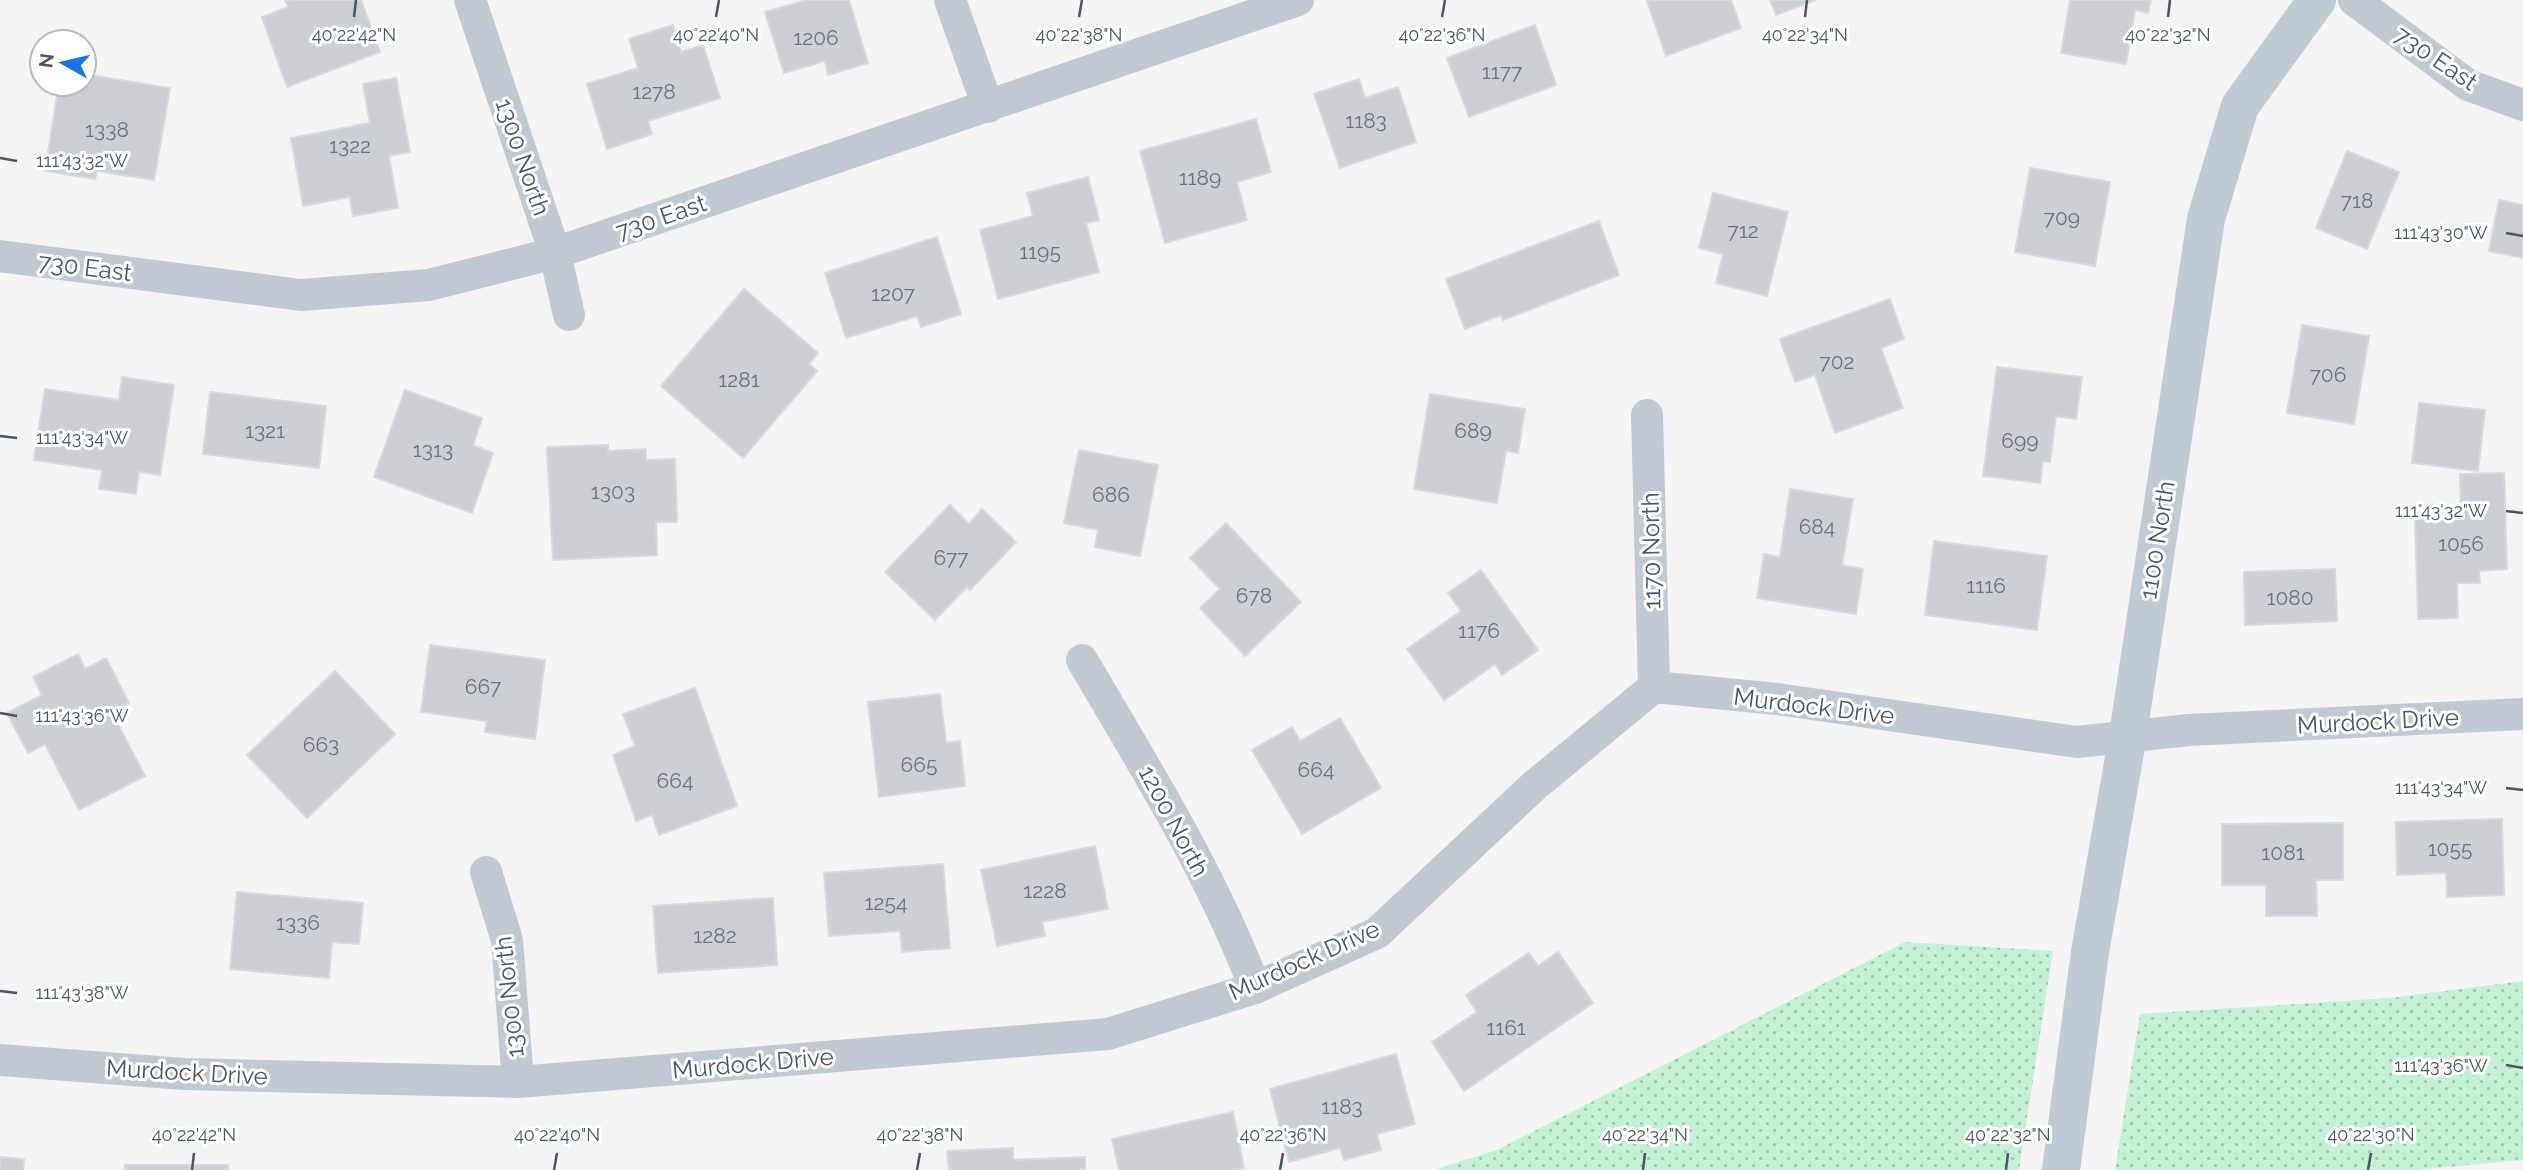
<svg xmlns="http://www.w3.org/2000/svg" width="2523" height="1170" font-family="Raleway,sans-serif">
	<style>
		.grass { fill: url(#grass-dots) }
		.building { fill: #cdcfd5; stroke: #d7d9de; stroke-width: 2 }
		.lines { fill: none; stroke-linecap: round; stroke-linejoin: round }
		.street { stroke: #c1cad2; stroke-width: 32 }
		.secondary { stroke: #c1cbd6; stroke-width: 38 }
		.ticks { fill: none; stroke: #4a5661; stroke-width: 2.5 }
		.labels { text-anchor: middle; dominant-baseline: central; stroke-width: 6; stroke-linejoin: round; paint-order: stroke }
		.number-label { font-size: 21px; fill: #6b747e }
		.street-label { font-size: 24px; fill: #4a5661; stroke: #fff }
		.ticks-label { font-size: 18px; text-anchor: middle; fill: #4a5661; stroke: #fff; stroke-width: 6; stroke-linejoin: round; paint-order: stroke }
	</style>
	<defs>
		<pattern id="grass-dots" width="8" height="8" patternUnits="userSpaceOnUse" patternTransform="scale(1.75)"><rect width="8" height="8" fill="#c3f1d5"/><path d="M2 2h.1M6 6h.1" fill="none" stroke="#a0c6b0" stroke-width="1.8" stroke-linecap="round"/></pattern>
	</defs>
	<rect width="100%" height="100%" fill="#f5f3f3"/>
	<g class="grass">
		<polygon points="1905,942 2053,951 2019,1170 1434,1170 1497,1150"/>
		<polygon points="2523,981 2523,1160 2414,1170 2115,1170 2140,1014 2390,998"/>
	</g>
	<g class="building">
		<polygon points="285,0 361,0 380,52 287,87 262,17 288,7"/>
		<polygon points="807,0 849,0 868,63 828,75 825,61 784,73 765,12"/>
		<polygon points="1651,0 1731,0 1741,28 1666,56 1647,1"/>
		<polygon points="1770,0 1816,0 1776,15"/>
		<polygon points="2070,0 2151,0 2148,13 2135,10 2126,64 2061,53"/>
		<polygon points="673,25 681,52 703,45 720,98 648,121 652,134 607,149 587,84 638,68 629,39"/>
		<polygon points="1535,25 1556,85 1469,117 1447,58"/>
		<polygon points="84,74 170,88 154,180 97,171 95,179 45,171 59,84 84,84"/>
		<polygon points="396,78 410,152 389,156 398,208 353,216 350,197 303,206 291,138 370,123 363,84"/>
		<polygon points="1359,79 1365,98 1398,87 1416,142 1340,168 1314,94"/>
		<polygon points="1256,119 1271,172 1237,182 1247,220 1165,243 1140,151"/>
		<polygon points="2347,151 2399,172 2367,249 2316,228"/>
		<polygon points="2030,168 2110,182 2095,266 2015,252"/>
		<polygon points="1088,177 1099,220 1086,223 1099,272 998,299 980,230 1033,216 1027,193"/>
		<polygon points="1713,193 1788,212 1767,296 1716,283 1723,254 1699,248"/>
		<polygon points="2499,200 2523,205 2523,258 2489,251"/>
		<polygon points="1599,221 1619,275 1503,320 1501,315 1465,329 1446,279"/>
		<polygon points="937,237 961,314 921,327 917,316 846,338 825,273"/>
		<polygon points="744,289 818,353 809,364 817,371 743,458 661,386"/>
		<polygon points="1890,299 1904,339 1881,348 1903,408 1835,433 1815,375 1795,382 1780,339"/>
		<polygon points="2302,325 2369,336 2354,424 2287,413"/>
		<polygon points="1997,367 2082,377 2076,419 2056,416 2050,462 2043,461 2040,483 1983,476"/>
		<polygon points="122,377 174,385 160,475 139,472 136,494 99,489 102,470 34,460 45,389 119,400"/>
		<polygon points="405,390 482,418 473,445 493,453 472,513 374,477"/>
		<polygon points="210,392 326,406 319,468 203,454"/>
		<polygon points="1430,394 1525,409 1518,453 1506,451 1497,503 1414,489"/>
		<polygon points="2419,403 2485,410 2478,471 2412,463"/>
		<polygon points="608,445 608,451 646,449 646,460 675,459 677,522 656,522 657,555 553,560 547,447"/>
		<polygon points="1079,450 1158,465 1140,556 1095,547 1098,530 1064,523"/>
		<polygon points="2504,473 2507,569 2479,571 2480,583 2457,583 2458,618 2418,619 2415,516 2461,514 2460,474"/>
		<polygon points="1790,489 1853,499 1842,565 1863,569 1856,614 1757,598 1764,554 1780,557"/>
		<polygon points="950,505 969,524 982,509 1016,542 970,590 967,587 935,620 885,572"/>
		<polygon points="1226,523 1301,602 1245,656 1200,608 1220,589 1190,558"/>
		<polygon points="1934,541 2047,556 2037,630 1925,615"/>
		<polygon points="2335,569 2337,621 2245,625 2244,572"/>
		<polygon points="1481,570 1538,650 1502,675 1495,664 1444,700 1407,649 1461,611 1448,593"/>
		<polygon points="430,645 545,660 535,739 485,732 487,721 421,712"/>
		<polygon points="78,654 85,669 106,658 129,703 111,711 145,776 79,810 45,744 28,753 7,713 42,695 33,677"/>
		<polygon points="335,671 395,734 307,818 247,755"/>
		<polygon points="695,688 737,806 659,835 652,815 636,821 613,755 635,746 623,714"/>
		<polygon points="940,694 946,743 960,741 965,786 879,797 868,702"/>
		<polygon points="1340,718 1381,788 1302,834 1252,750 1292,727 1300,741"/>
		<polygon points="2502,819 2504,895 2447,897 2446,873 2397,875 2396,822"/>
		<polygon points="2343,823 2343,880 2316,880 2317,916 2266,916 2266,885 2222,885 2222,824"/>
		<polygon points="1095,846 1108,909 1042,922 1045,936 997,946 981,870"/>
		<polygon points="943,864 950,948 902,952 900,931 829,936 824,873"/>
		<polygon points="237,892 363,903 359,944 332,942 329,978 230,969"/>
		<polygon points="773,898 777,965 658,973 653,906"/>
		<polygon points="1558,952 1593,1003 1464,1091 1432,1042 1477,1012 1466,995 1529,953 1538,966"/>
		<polygon points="1396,1054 1415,1124 1377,1134 1381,1150 1344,1160 1340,1148 1289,1162 1270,1089"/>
		<polygon points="1233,1112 1244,1168 1235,1170 1119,1170 1112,1139"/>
		<polygon points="1013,1148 1013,1160 1085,1157 1085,1170 949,1170 947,1151"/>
		<polygon points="0,1157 24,1159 23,1170 0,1170"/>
		<rect x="125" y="1165" width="103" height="5"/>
	</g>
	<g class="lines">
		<g class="street">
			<polyline points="470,0 555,253 569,315"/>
			<polyline points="950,0 988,107"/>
			<polyline points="2354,0 2468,85 2523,105"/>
			<polyline points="0,256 301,295 429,285 555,253 1298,0"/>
			<polyline points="1647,415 1654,687"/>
			<path d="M1082,660C1144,766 1211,872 1255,988"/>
			<polyline points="486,872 507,940 518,1082"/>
			<polyline points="0,1060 184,1074 518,1082 1108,1034 1255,988 1377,933 1534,786 1654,687 1777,699 2077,742 2189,730 2523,714"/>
		</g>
		<polyline class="secondary" points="2061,1170 2090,952 2128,735 2206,219 2240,106 2317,0"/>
	</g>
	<path class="ticks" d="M354,17L356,0M716,17L719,0M1079,17L1082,0M1442,17L1445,0M1805,17L1807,0M2168,17L2170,0M0,158L17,161M2506,233L2523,236M0,436L17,438M2506,511L2523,513M0,713L17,716M2506,788L2523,790M0,991L17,993M2506,1065L2523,1068M192,1170L194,1153M554,1170L557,1153M917,1170L920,1153M1280,1170L1283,1153M1643,1170L1645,1153M2006,1170L2008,1153M2368,1170L2371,1153"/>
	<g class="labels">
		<g class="number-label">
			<text x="816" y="37">1206</text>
			<text x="1502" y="71">1177</text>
			<text x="654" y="91">1278</text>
			<text x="1366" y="120">1183</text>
			<text x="107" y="129">1338</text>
			<text x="350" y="145">1322</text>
			<text x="1200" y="177">1189</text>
			<text x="2357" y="200">718</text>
			<text x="2062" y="217">709</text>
			<text x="1743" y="230">712</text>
			<text x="1040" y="251">1195</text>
			<text x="893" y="293">1207</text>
			<text x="1837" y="361">702</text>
			<text x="2328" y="374">706</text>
			<text x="739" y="379">1281</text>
			<text x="265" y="430">1321</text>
			<text x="1473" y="430">689</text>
			<text x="2020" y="440">699</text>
			<text x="433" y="449">1313</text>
			<text x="613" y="491">1303</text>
			<text x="1111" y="494">686</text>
			<text x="1817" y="526">684</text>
			<text x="2461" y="543">1056</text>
			<text x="951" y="557">677</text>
			<text x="1986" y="585">1116</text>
			<text x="1254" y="595">678</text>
			<text x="2290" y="597">1080</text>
			<text x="1479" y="630">1176</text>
			<text x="483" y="686">667</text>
			<text x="321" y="744">663</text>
			<text x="919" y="764">665</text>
			<text x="1316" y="769">664</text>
			<text x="675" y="780">664</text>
			<text x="2450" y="848">1055</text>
			<text x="2283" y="852">1081</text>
			<text x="1045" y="890">1228</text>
			<text x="886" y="902">1254</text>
			<text x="298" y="922">1336</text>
			<text x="715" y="935">1282</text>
			<text x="1506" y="1027">1161</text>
			<text x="1342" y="1106">1183</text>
		</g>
		<g class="street-label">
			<text transform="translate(2436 58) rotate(34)">730 East</text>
			<text transform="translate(523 157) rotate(71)">1300 North</text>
			<text transform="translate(661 217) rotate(-19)">730 East</text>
			<text transform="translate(85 267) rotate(7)">730 East</text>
			<text transform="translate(2157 540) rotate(-81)">1100 North</text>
			<text transform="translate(1651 551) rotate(-91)">1170 North</text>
			<text transform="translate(1814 706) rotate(7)">Murdock Drive</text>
			<text transform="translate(2378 721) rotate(-3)">Murdock Drive</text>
			<text transform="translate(1174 821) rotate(62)">1200 North</text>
			<text transform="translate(1304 960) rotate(-24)">Murdock Drive</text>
			<text transform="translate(509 997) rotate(-96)">1300 North</text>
			<text transform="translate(753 1063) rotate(-5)">Murdock Drive</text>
			<text transform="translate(187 1072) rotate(3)">Murdock Drive</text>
		</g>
	</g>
	<g class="ticks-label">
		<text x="354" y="41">40°22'42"N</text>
		<text x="716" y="41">40°22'40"N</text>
		<text x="1079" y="41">40°22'38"N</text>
		<text x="1442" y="41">40°22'36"N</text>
		<text x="1805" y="41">40°22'34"N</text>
		<text x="2168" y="41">40°22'32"N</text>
		<text x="82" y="167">111°43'32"W</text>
		<text x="2441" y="239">111°43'30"W</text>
		<text x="82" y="444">111°43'34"W</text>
		<text x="2441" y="517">111°43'32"W</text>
		<text x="82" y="722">111°43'36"W</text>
		<text x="2441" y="794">111°43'34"W</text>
		<text x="82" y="999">111°43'38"W</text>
		<text x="2441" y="1072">111°43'36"W</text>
		<text x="194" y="1141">40°22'42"N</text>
		<text x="557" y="1141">40°22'40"N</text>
		<text x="920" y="1141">40°22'38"N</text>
		<text x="1283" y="1141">40°22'36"N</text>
		<text x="1645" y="1141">40°22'34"N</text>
		<text x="2008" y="1141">40°22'32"N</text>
		<text x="2371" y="1141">40°22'30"N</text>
	</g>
	<g transform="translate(63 63) rotate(278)"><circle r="33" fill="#ffffff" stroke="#b7bbc0" stroke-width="2"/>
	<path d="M0-5L12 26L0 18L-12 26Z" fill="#1a73e8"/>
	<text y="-10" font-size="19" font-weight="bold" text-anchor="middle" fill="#4a5661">N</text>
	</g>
</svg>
